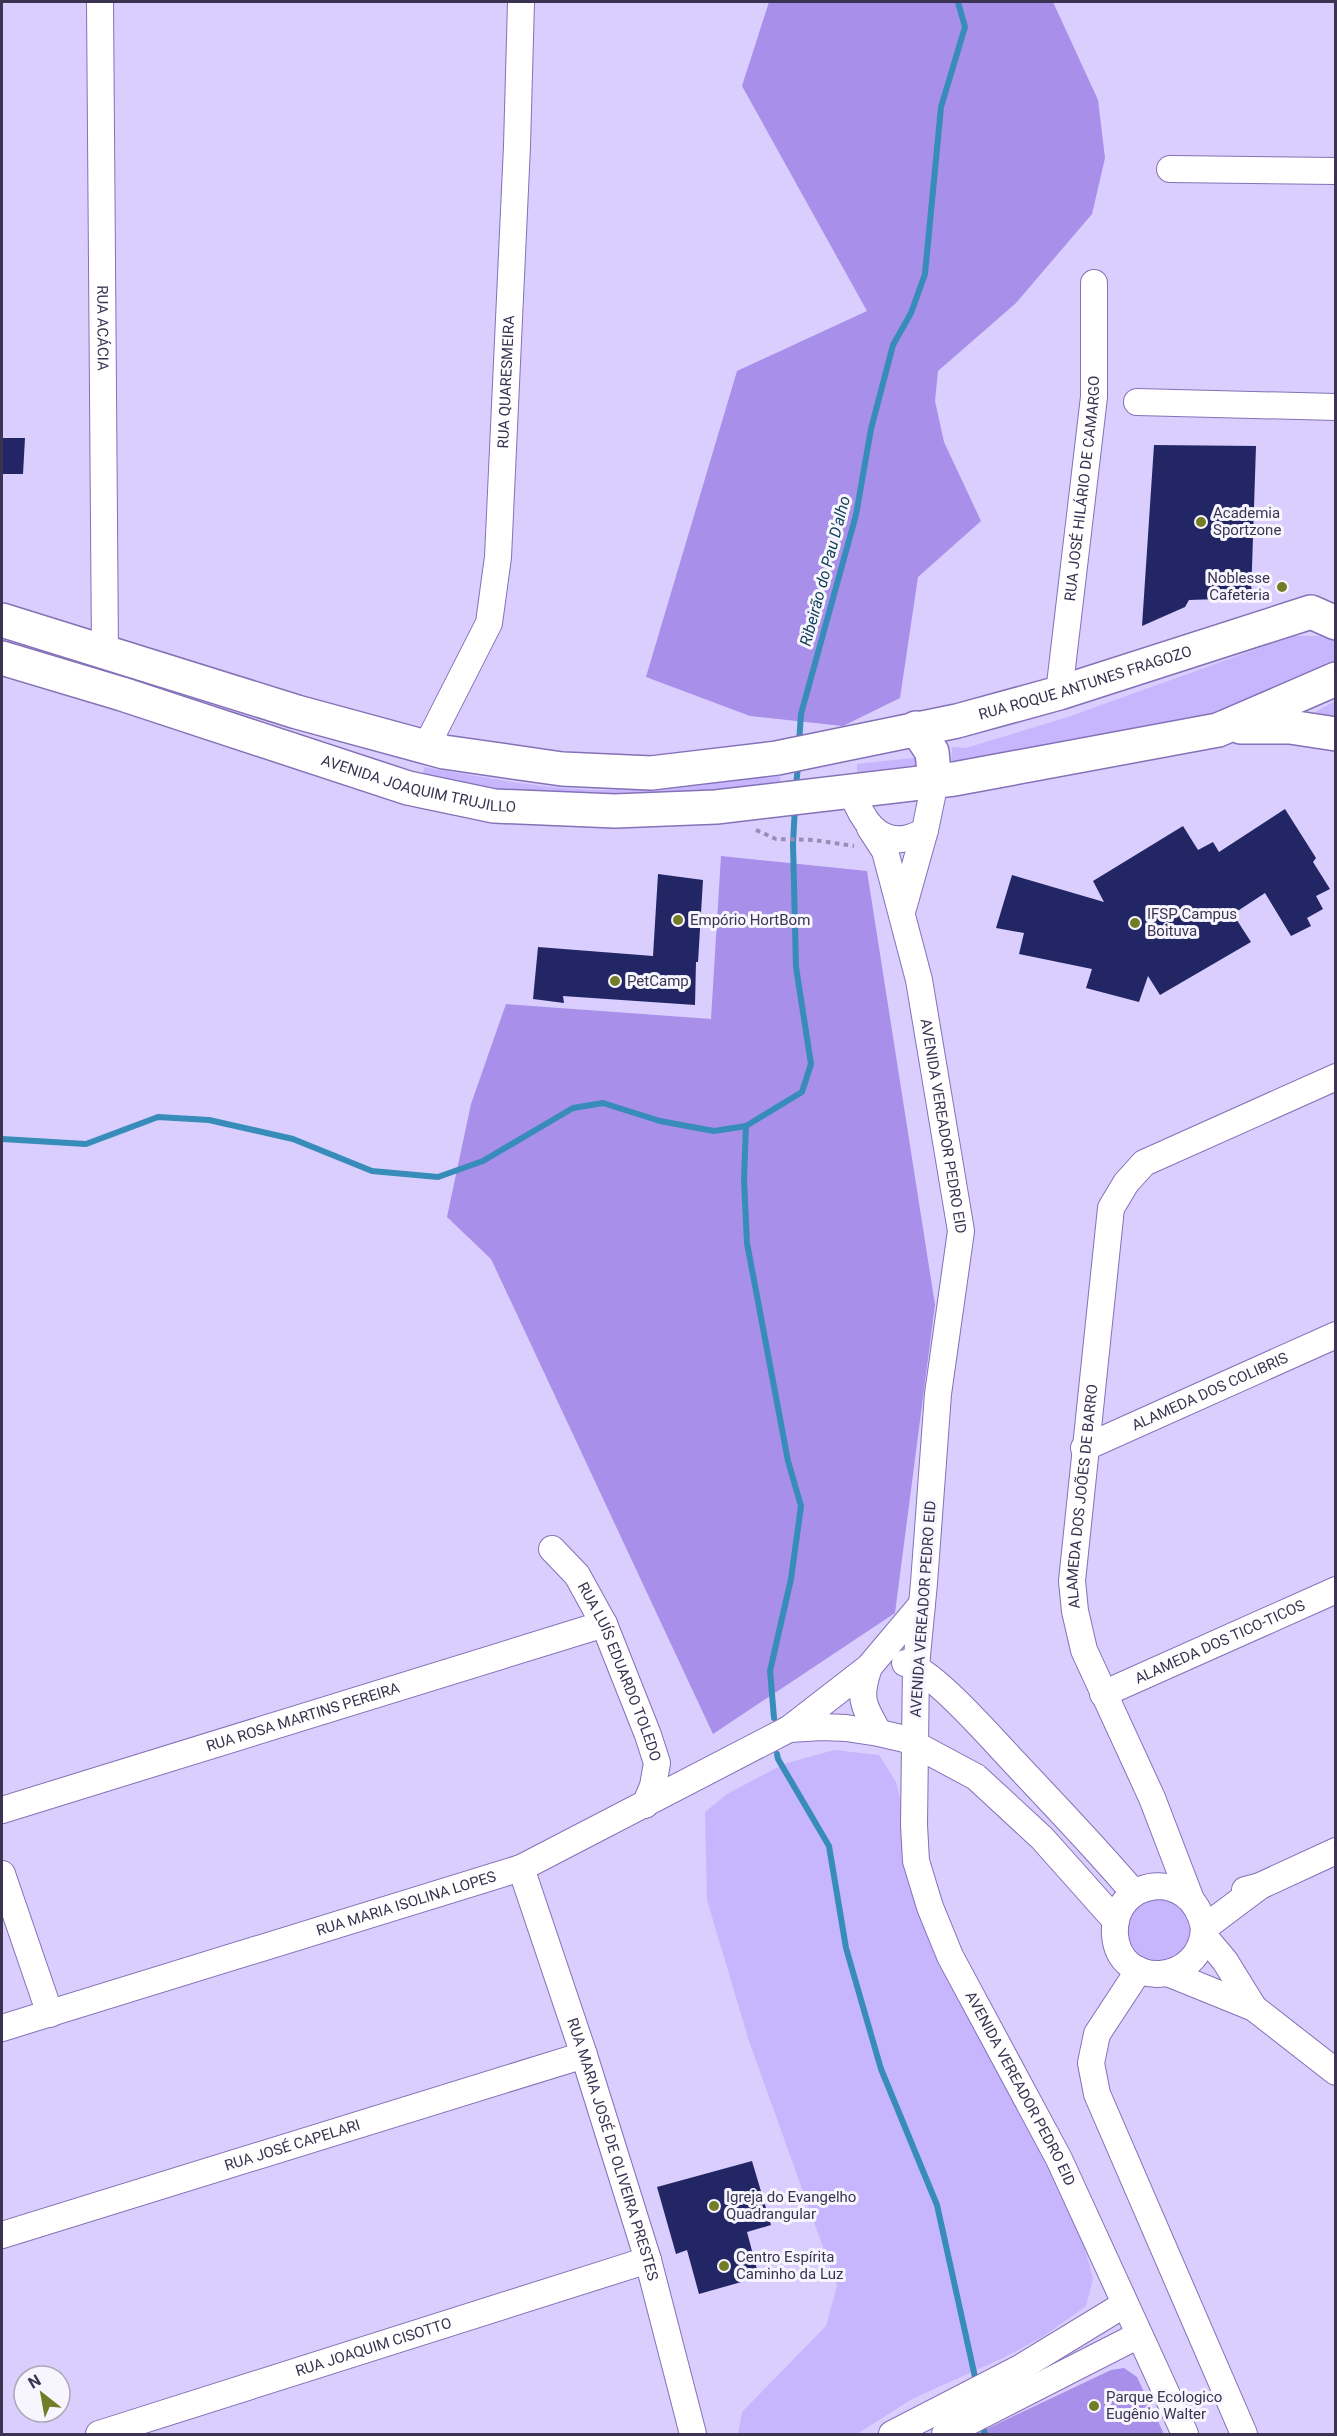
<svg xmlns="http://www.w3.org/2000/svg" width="1337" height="2436" font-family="Roboto,sans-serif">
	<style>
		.green { fill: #c7b6fd }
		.forest { fill: #a78fea }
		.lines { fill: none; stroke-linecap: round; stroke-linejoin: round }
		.stream { stroke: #378cb9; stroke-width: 6 }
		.building { fill: #222664 }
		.minor-casing { stroke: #8471b7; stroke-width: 28 }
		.major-casing { stroke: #8471b7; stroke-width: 36 }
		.path { stroke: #978db5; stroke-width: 4; stroke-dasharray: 4.5 4.5; stroke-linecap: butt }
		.minor { stroke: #fff; stroke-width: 26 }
		.major { stroke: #fff; stroke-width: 33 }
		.poi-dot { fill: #737c27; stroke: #f7f6fe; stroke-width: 2 }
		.labels { text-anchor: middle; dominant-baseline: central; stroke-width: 6; stroke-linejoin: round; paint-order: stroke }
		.street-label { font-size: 15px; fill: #3b3351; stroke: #f7f6fe }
		.poi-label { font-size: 15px; fill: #3b3351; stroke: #f7f6fe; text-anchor: start }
		.water-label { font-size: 16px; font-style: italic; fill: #103f57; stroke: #f7f6fe }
	</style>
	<rect width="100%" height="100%" fill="#d9cefd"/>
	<g class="green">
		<polygon points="1293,636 1321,636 1335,639 1335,664 1271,698 1134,739 951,767 952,747 966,748 1068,717"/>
		<polygon points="1335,701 1335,727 1301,720"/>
		<polygon points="922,757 923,766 857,775 857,764"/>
		<path d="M424,767C483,777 542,789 601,790C661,790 720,780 779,774L783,791L533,796L423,775Z"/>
		<polygon points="834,1750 879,1755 896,1782 907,1826 1049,2164 1083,2241 1093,2279 1086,2306 1044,2336 1003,2358 912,2399 857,2434 738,2434 742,2412 826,2326 837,2286 749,2041 707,1900 705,1812 727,1794 784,1764"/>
		<polygon points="1157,1896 1188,1907 1196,1940 1173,1964 1138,1959 1126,1938 1129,1915 1136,1905"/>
	</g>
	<g class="forest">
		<polygon points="769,2 1053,2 1098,100 1105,158 1092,214 1016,303 938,371 935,401 944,442 981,521 918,577 900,698 843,726 750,716 646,677 737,371 867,311 742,86"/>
		<polygon points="721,856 867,871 935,1305 895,1613 713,1734 491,1259 447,1217 471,1104 506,1004 711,1019"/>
		<polygon points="1124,2368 1137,2377 1164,2434 976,2434 1111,2370"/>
	</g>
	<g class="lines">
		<g class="stream">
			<polyline points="799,743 801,714 856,515 871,429 893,345 911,313 925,274 941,107 965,27 958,2"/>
			<polyline points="796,787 798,765"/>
			<polyline points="746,1126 744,1180 747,1243 788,1461 801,1506 791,1579 770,1671 774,1718"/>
			<polyline points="2,1139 86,1144 158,1117 209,1120 293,1139 372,1171 438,1177 483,1161 573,1108 603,1103 660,1121 714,1131 746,1126 802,1092 811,1064 796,967 793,843 795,807"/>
			<polyline points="777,1754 778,1759 829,1846 846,1948 881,2069 937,2205 975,2377"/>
			<polyline points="983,2427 985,2434"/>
		</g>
	</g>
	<g class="building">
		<polygon points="2,438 25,438 23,474 2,474"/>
		<polygon points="1154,445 1256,446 1251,598 1189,600 1185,607 1142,626"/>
		<polygon points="1285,809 1316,858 1313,862 1330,889 1316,896 1323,909 1307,918 1311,926 1291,936 1265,893 1233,914 1251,942 1160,995 1148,976 1139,1002 1086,988 1092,969 1019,954 1024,933 996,928 1012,875 1104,902 1093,881 1183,826 1198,850 1213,842 1219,852"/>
		<polygon points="658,874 703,880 698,962 696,962 695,1005 563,996 564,1003 533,999 538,947 653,956"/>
		<polygon points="752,2161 771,2225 747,2232 759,2277 699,2294 687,2250 676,2254 657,2187"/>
	</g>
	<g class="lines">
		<defs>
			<g id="minor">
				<path id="s1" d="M100,2L105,653"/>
				<polyline points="1170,169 1336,171"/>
				<polyline points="1137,402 1336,407"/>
				<path id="s2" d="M1059,693L1094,397V283"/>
				<path id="s3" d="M426,747L489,623L498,557L517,146L521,2"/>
				<path d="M851,791C861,816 876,846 908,838C915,836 920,835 925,830L935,782"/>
				<path id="s4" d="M870,828L885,851L919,980L961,1231L938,1394L924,1583L916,1666L914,1825L916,1861L930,1907L950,1956L1059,2159L1185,2434"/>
				<polyline points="902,912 925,830"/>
				<path id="s5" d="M1084,1448L1336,1335"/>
				<path id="s6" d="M552,1549L577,1575L604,1624L648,1735L657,1763L653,1786L645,1805"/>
				<path d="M905,1663C934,1671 993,1740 1016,1764C1056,1807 1097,1849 1134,1893"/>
				<path d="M869,1667C858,1699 863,1705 879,1733"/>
				<path id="s7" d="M1103,1694L1336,1590"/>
				<polyline points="789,1729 822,1727 846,1728 879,1733 905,1739 976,1777 1042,1838 1116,1921"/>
				<path id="s8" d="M2,1810L604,1624"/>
				<path id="s9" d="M521,1868L584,2055L648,2260L693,2434"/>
				<polyline points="2,1874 50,2014"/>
				<polyline points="1245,1890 1260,1886 1336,1851"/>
				<path id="s10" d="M1190,1897L1152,1798L1084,1650L1075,1611L1072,1581L1111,1208L1126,1183L1144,1163L1336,1077"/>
				<path d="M1204,1928C1192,1865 1111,1878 1115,1935C1119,1990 1202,1986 1204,1928L1260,1886"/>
				<polyline points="1204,1936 1225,1961 1254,2008"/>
				<polyline points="1139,1970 1097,2034 1091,2063 1097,2094 1244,2434"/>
				<polyline points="1170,1974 1254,2008 1336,2072"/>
				<path id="s11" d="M2,2028L521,1868L789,1729L869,1667L922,1604"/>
				<path id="s12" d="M2,2235L584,2055"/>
				<path id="s13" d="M99,2434L648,2260"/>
				<polyline points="892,2434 1020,2368 1125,2304"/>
				<polyline points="945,2434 1139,2335"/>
			</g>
			<g id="major">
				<path id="s14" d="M2,620L297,712L444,752L562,769L651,773L777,758L957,721L1059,693L1311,612L1336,623"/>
				<path id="s15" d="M2,658L122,694L408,788L494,806L615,811L716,807L954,779L1218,730L1336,679"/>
				<polyline points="1241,727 1290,727 1336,734"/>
				<polyline points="916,728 932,752 935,782"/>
			</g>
		</defs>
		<use href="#minor" class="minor-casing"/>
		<use href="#major" class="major-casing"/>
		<polyline class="path" points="756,830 776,839 814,840 854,846"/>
		<use href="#minor" class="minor"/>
		<use href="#major" class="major"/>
	</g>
	<g class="poi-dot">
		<circle cx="1201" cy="522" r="6"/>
		<circle cx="1282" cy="587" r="6"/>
		<circle cx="678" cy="920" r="6"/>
		<circle cx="1135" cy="923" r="6"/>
		<circle cx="615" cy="981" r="6"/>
		<circle cx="714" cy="2206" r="6"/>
		<circle cx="724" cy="2266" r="6"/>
		<circle cx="1094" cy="2406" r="6"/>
	</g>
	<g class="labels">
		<g class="street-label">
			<text stroke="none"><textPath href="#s1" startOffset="326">RUA ACÁCIA</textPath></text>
			<text stroke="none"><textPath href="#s3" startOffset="381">RUA QUARESMEIRA</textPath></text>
			<text stroke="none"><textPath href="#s2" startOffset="206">RUA JOSÉ HILÁRIO DE CAMARGO</textPath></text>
			<text stroke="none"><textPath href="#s14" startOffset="1114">RUA ROQUE ANTUNES FRAGOZO</textPath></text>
			<text stroke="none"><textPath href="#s15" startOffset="436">AVENIDA JOAQUIM TRUJILLO</textPath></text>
			<text stroke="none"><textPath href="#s4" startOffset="309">AVENIDA VEREADOR PEDRO EID</textPath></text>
			<text stroke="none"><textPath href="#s5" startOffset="138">ALAMEDA DOS COLIBRIS</textPath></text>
			<text stroke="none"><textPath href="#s10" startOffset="424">ALAMEDA DOS JOÕES DE BARRO</textPath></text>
			<text transform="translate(923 1609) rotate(-86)">AVENIDA VEREADOR PEDRO EID</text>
			<text stroke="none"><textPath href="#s7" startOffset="128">ALAMEDA DOS TICO-TICOS</textPath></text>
			<text stroke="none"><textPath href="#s6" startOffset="142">RUA LUÍS EDUARDO TOLEDO</textPath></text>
			<text stroke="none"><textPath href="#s8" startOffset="315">RUA ROSA MARTINS PEREIRA</textPath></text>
			<text stroke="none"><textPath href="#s11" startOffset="423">RUA MARIA ISOLINA LOPES</textPath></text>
			<text stroke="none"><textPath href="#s4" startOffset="1299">AVENIDA VEREADOR PEDRO EID</textPath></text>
			<text stroke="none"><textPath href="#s12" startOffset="304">RUA JOSÉ CAPELARI</textPath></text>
			<text stroke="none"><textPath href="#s9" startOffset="296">RUA MARIA JOSÉ DE OLIVEIRA PRESTES</textPath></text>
			<text stroke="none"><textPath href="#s13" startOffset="288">RUA JOAQUIM CISOTTO</textPath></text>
		</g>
		<g class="poi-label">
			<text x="1213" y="513">Academia<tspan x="1213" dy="17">Sportzone</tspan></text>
			<text x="1270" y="578" text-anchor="end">Noblesse<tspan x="1270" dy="17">Cafeteria</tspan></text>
			<text x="1147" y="914">IFSP Campus<tspan x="1147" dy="17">Boituva</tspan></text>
			<text x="690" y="920">Empório HortBom</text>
			<text x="627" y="981">PetCamp</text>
			<text x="726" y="2197">Igreja do Evangelho<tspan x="726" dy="17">Quadrangular</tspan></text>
			<text x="736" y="2257">Centro Espírita<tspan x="736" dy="17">Caminho da Luz</tspan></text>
			<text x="1106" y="2397">Parque Ecologico<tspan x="1106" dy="17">Eugênio Walter</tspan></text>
		</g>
		<g class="water-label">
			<text transform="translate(825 571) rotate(-75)">Ribeirão do Pau D'alho</text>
		</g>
	</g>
	<rect width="1337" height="2436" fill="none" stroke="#3b3351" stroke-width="6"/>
	<g transform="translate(42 2394) rotate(329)"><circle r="28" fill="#f7f6fe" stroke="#aca8b9" stroke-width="1.5"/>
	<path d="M0-4.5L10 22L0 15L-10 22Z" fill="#737c27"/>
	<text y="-9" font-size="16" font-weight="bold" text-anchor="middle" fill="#3b3351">N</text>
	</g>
</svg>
